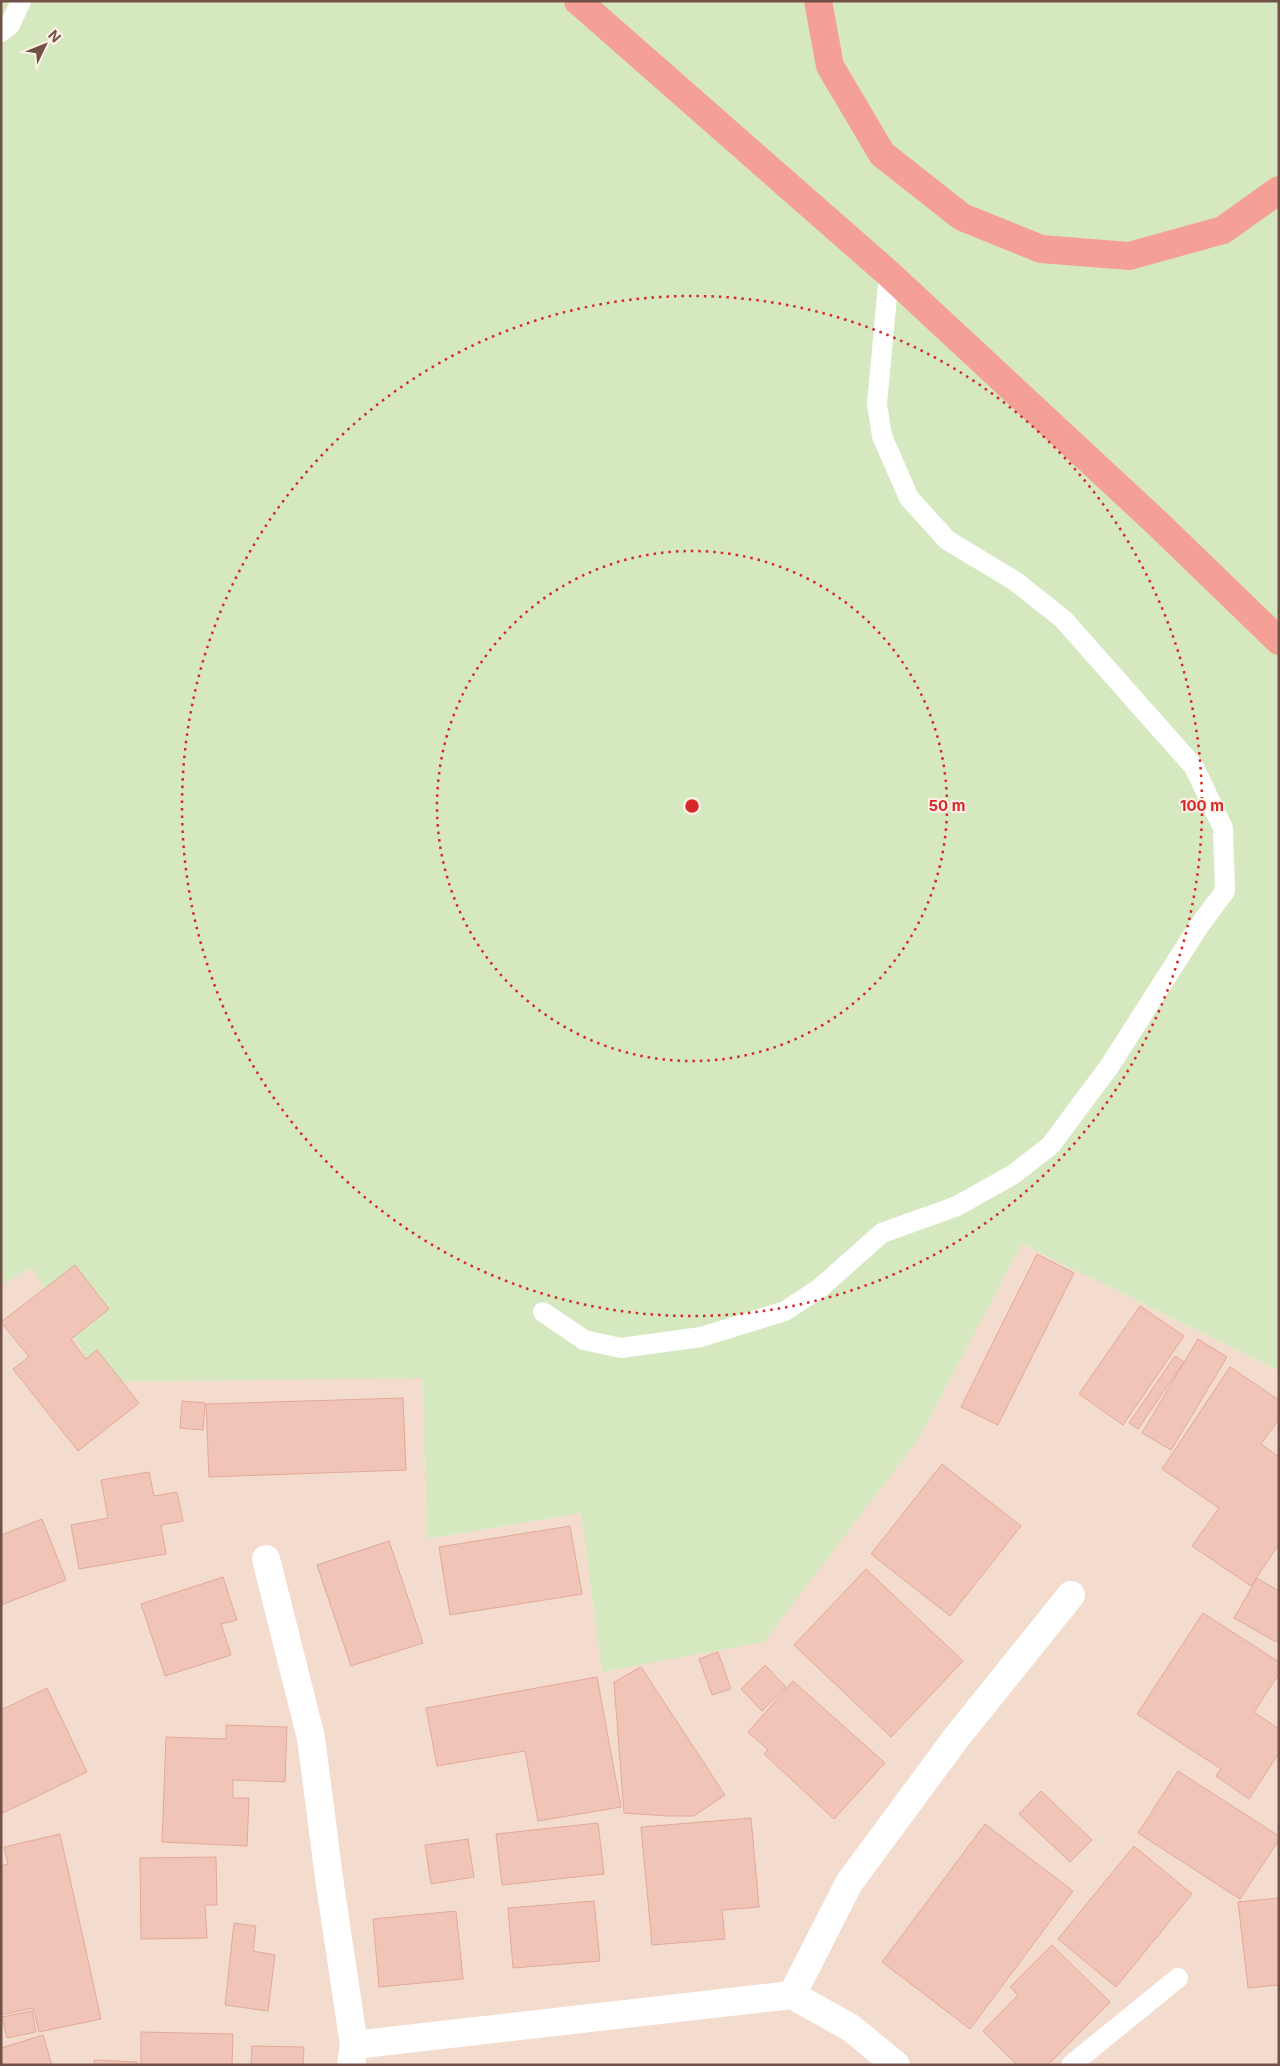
<svg xmlns="http://www.w3.org/2000/svg" width="1280" height="2066" font-family="Inter,sans-serif">
	<style>
		.residential { fill: #f3dcce }
		.green { fill: #d6e8bf }
		.building { fill: #f0c5b7; stroke: #e2a998 }
		.lines { fill: none; stroke-linecap: round; stroke-linejoin: round }
		.service { stroke: #fff; stroke-width: 20 }
		.minor { stroke: #fff; stroke-width: 28 }
		.motorway { stroke: #f5a097; stroke-width: 28 }
		.ring { fill: none; stroke: #d62828; stroke-width: 2.5; stroke-dasharray: 2.5 5 }
		.centre { fill: #d62828; stroke: #fff0e5; stroke-width: 2.5 }
		.ring-label { font-size: 15px; text-anchor: middle; font-weight: bold; fill: #d62828; stroke: #fff0e5; stroke-width: 4; stroke-linejoin: round; paint-order: stroke }
	</style>
	<rect width="100%" height="100%" fill="#fbecdf"/>
	<polygon class="residential" points="1022,1244 1279,1371 1279,2065 1,2065 1,1285 32,1268 101,1382 422,1378 427,1539 581,1513 602,1671 919,1438"/>
	<polygon class="green" points="1,1 1279,1 1279,1371 1022,1244 919,1438 764,1642 602,1672 581,1513 427,1539 422,1378 101,1382 32,1268 1,1285"/>
	<g class="building">
		<polygon points="1037,1254 1074,1273 998,1425 961,1407"/>
		<polygon points="75,1265 109,1309 71,1339 86,1359 97,1350 139,1403 78,1451 13,1369 29,1357 1,1322"/>
		<polygon points="1140,1306 1184,1336 1123,1425 1079,1394"/>
		<polygon points="1198,1339 1227,1357 1171,1450 1142,1433"/>
		<polygon points="1175,1356 1184,1362 1138,1429 1129,1423"/>
		<polygon points="1230,1367 1279,1400 1279,1419 1261,1444 1279,1457 1279,1544 1251,1586 1192,1546 1219,1508 1162,1469"/>
		<polygon points="403,1398 406,1470 209,1477 206,1404"/>
		<polygon points="182,1401 205,1403 203,1430 180,1428"/>
		<polygon points="942,1464 1021,1526 950,1616 871,1554"/>
		<polygon points="149,1472 154,1496 177,1492 183,1521 161,1525 166,1554 79,1569 71,1525 108,1518 101,1480"/>
		<polygon points="42,1519 66,1580 1,1605 1,1535"/>
		<polygon points="570,1526 582,1594 450,1615 439,1547"/>
		<polygon points="389,1541 423,1643 351,1666 317,1565"/>
		<polygon points="866,1569 963,1661 891,1737 794,1645"/>
		<polygon points="223,1577 237,1620 221,1624 231,1655 165,1676 141,1604"/>
		<polygon points="1257,1578 1279,1591 1279,1638 1276,1642 1234,1618"/>
		<polygon points="1203,1613 1279,1662 1279,1674 1254,1712 1279,1729 1279,1753 1249,1799 1216,1776 1221,1769 1137,1714"/>
		<polygon points="718,1652 731,1689 712,1695 699,1659"/>
		<polygon points="765,1665 786,1687 762,1711 741,1689"/>
		<polygon points="641,1667 725,1795 694,1816 668,1816 624,1813 614,1682"/>
		<polygon points="597,1677 621,1807 538,1821 525,1751 437,1766 426,1708"/>
		<polygon points="793,1681 885,1763 834,1819 764,1754 768,1750 748,1732"/>
		<polygon points="47,1688 87,1772 3,1813 1,1809 1,1710"/>
		<polygon points="226,1725 287,1727 285,1782 233,1780 233,1798 249,1798 247,1846 162,1842 166,1737 226,1739"/>
		<polygon points="1178,1771 1279,1836 1279,1840 1240,1899 1138,1833"/>
		<polygon points="1041,1791 1092,1840 1070,1862 1019,1814"/>
		<polygon points="751,1818 759,1907 722,1910 725,1939 652,1945 641,1827"/>
		<polygon points="598,1823 604,1874 502,1885 496,1834"/>
		<polygon points="985,1824 1073,1891 970,2029 882,1962"/>
		<polygon points="60,1834 101,2019 39,2032 33,2008 1,2015 1,1866 8,1864 4,1847"/>
		<polygon points="468,1839 474,1877 431,1884 425,1845"/>
		<polygon points="1134,1846 1192,1894 1116,1987 1058,1939"/>
		<polygon points="216,1857 217,1905 205,1905 207,1938 141,1939 140,1858"/>
		<polygon points="1279,1898 1279,1985 1248,1988 1238,1902"/>
		<polygon points="594,1901 600,1961 513,1968 508,1908"/>
		<polygon points="456,1911 463,1979 379,1987 373,1919"/>
		<polygon points="234,1923 256,1926 253,1951 275,1955 268,2011 225,2005"/>
		<polygon points="1052,1945 1110,2002 1048,2065 1017,2065 983,2031 1018,1995 1010,1987"/>
		<polygon points="32,2011 36,2032 7,2038 2,2017"/>
		<polygon points="141,2032 233,2034 232,2065 141,2065"/>
		<polygon points="43,2035 52,2065 1,2065 1,2048"/>
		<polygon points="252,2046 304,2047 303,2065 251,2065"/>
		<polygon points="94,2060 137,2062 137,2065 94,2065"/>
	</g>
	<g class="lines">
		<g class="service">
			<polyline points="1,32 10,25 21,1"/>
			<polyline points="543,1312 584,1340 621,1348 701,1337 785,1311 820,1288 882,1233 957,1206 1014,1174 1051,1145 1079,1107 1109,1067 1199,926 1225,891 1223,828 1194,767 1063,619 1015,581 947,540 909,498 882,436 877,404 889,274"/>
			<polyline points="1071,2065 1178,1978"/>
		</g>
		<g class="minor">
			<polyline points="266,1559 311,1738 330,1885 354,2045 351,2065"/>
			<polyline points="792,1995 849,1883 956,1738 1071,1595"/>
			<polyline points="354,2045 792,1995 851,2028 896,2065"/>
		</g>
		<g class="motorway">
			<polyline points="578,1 889,274 1157,523 1279,641"/>
			<polyline points="818,1 830,66 882,154 962,217 1041,249 1129,256 1223,230 1279,190"/>
		</g>
	</g>
	<g class="ring">
		<circle cx="692" cy="806" r="255"/>
		<circle cx="692" cy="806" r="510"/>
	</g>
	<circle cx="692" cy="806" r="8" class="centre"/>
	<g class="ring-label">
		<text x="947" y="811">50 m</text>
		<text x="1202" y="811">100 m</text>
	</g>
	<rect width="1280" height="2066" fill="none" stroke="#715048" stroke-width="5"/>
	<g transform="translate(45 45) rotate(47)" stroke="#fff0e5" stroke-width="4" paint-order="stroke">
	<path d="M0-4L9 19L0 12L-9 19Z" fill="#715048"/>
	<text y="-8" font-size="14" font-weight="bold" text-anchor="middle" fill="#715048">N</text>
	</g>
</svg>
